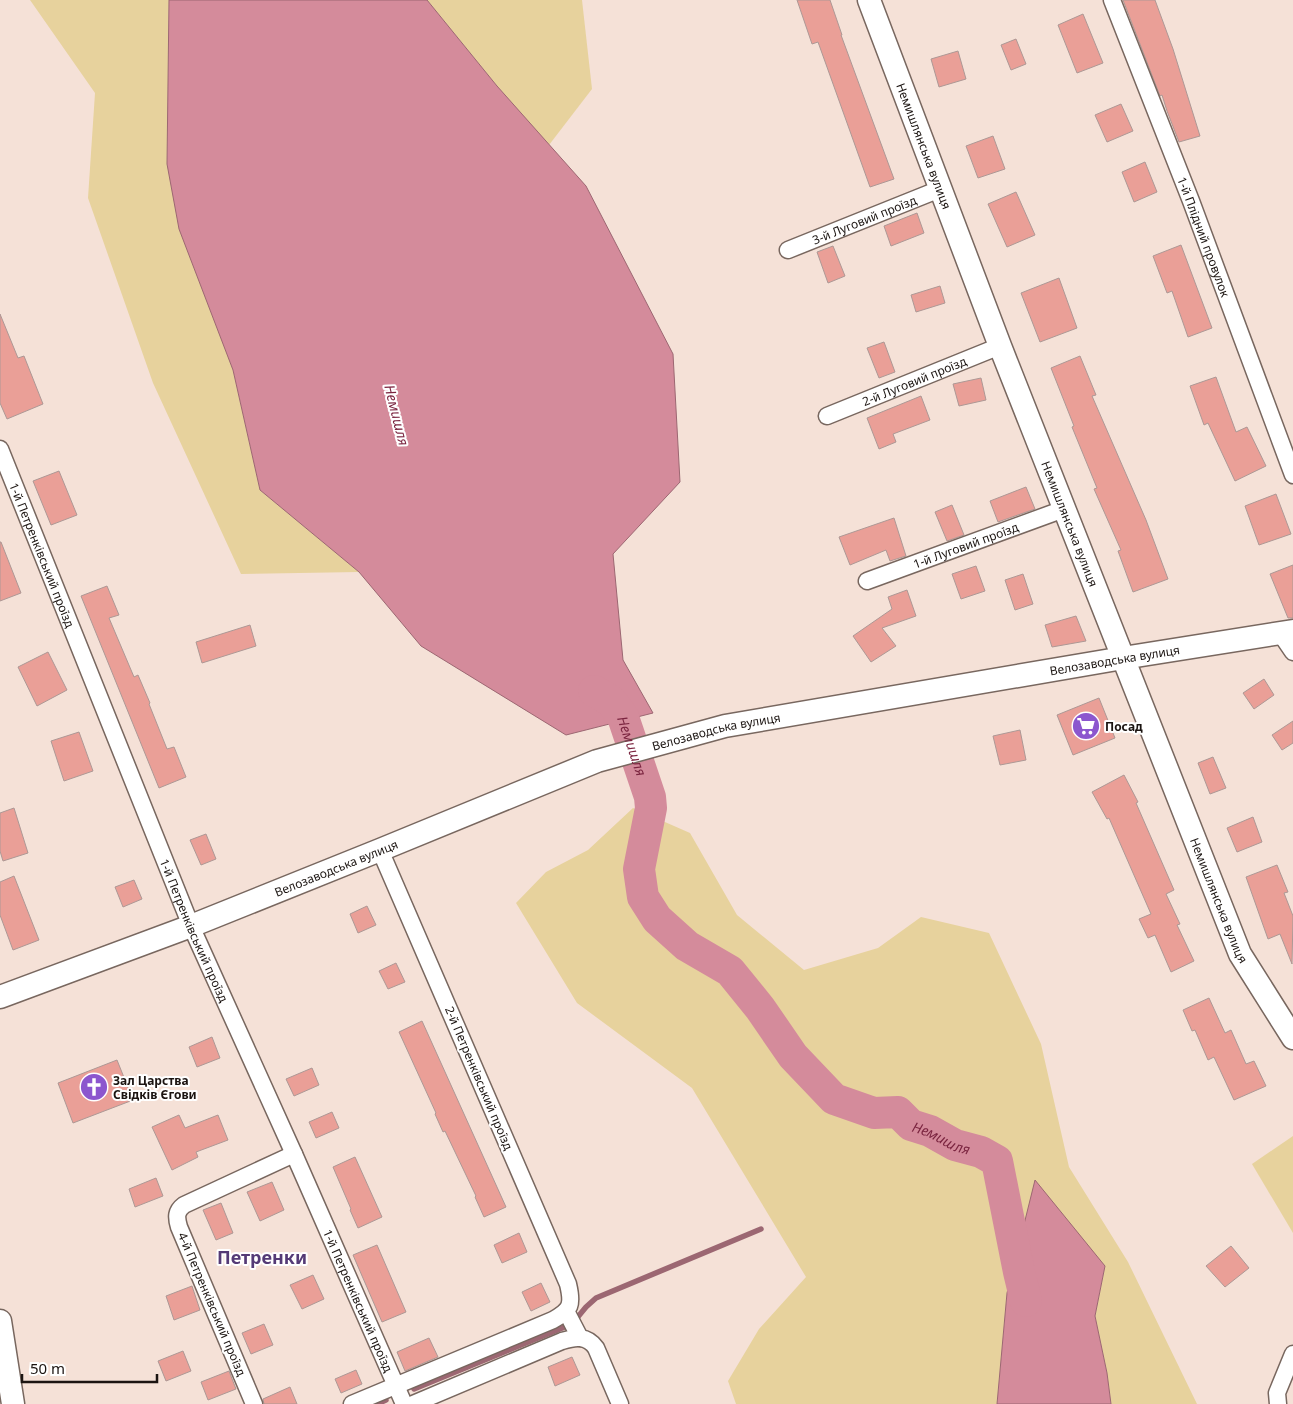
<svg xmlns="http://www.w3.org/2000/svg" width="1293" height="1404" font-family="'Noto Sans',sans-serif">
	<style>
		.green { fill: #e7d29d }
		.water { fill: #d48b9b; stroke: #9c6772 }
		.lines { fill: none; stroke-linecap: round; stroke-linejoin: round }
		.stream { stroke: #9c6772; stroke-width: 5.5 }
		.river { stroke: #d48b9b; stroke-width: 32 }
		.building { fill: #ea9f97; stroke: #ad9895 }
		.street-casing { stroke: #78675f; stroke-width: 19 }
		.secondary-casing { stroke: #78675f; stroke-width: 25 }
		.street { stroke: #fff; stroke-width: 16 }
		.secondary { stroke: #fff; stroke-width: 22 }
		.labels { text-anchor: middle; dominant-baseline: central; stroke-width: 4; stroke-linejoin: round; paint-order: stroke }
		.street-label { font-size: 12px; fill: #1b1411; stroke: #fff }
		.poi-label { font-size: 12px; font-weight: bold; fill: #1b1411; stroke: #fff; text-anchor: start }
		.water-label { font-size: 14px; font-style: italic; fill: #7b2540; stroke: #fff }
		.district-label { font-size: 18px; font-weight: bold; fill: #543a76; stroke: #fff }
	</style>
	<rect width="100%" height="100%" fill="#f5e1d7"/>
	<g class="green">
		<polygon points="30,0 169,0 167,164 233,370 260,490 359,572 241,574 153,383 88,198 95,93"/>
		<polygon points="427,0 582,0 592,89 549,145 497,86"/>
		<polygon points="633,808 690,833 737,915 804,970 878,948 921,917 989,933 1041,1044 1069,1167 1128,1262 1197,1404 1111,1404 1107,1373 1095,1316 1105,1266 1007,1293 997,1404 736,1404 728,1381 759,1329 806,1277 692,1088 577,1003 516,903 546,872 588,850"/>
		<polygon points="1293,1136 1293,1233 1252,1164"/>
	</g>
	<g class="water">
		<polygon points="169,0 427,0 497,86 586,186 673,354 680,482 613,554 623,660 653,713 566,735 421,646 359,572 260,490 233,370 179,229 167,164"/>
		<polygon points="1035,1180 1105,1266 1095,1316 1107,1373 1111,1404 997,1404 1007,1293"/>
	</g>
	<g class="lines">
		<g class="stream">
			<polyline points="414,1389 572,1324 586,1307 596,1298 761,1229"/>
			<polyline points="377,1404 386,1400"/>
		</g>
		<path class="river" id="s1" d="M594,691L611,701L623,717L650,797L651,808L639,869L643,897L657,919L687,946L730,971L760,1008L793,1056L834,1099L874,1113L898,1112L911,1125L930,1131L955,1145L981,1152L997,1161L1019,1272L1026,1301"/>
	</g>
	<g class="building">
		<polygon points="797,0 830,0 842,35 841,35 894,179 870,187 818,42 812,44"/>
		<polygon points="1123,0 1155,0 1173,49 1200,136 1179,142 1167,111 1162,95 1160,96"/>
		<polygon points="1083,14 1103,63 1077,73 1058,25"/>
		<polygon points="1016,39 1026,64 1011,70 1001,45"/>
		<polygon points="958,51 966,79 939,87 931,59"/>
		<polygon points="1121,104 1133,131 1107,142 1095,115"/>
		<polygon points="993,136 1005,169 978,178 966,146"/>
		<polygon points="1145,162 1157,192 1134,202 1122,172"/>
		<polygon points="1016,192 1035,235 1007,247 988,204"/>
		<polygon points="917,213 924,233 891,246 884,226"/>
		<polygon points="1181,245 1212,328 1188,337 1172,291 1167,293 1153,256"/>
		<polygon points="833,246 845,276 828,283 817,252"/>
		<polygon points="1059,278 1077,328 1040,342 1021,293"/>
		<polygon points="940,286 945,303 916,312 911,295"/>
		<polygon points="0,314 18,358 24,356 43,404 7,419 0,403"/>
		<polygon points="884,342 895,372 879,378 867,348"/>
		<polygon points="1080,356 1096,395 1092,396 1146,520 1168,579 1133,592 1118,551 1121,550 1094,489 1097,488 1072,427 1074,426 1051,368"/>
		<polygon points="1216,377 1236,432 1247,427 1266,466 1235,481 1208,423 1204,425 1190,386"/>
		<polygon points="981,378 986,400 959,406 953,384"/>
		<polygon points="921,396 930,420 893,434 896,442 879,449 867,418"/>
		<polygon points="59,471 77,515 51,525 33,481"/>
		<polygon points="1026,487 1035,509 998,522 990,501"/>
		<polygon points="1276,494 1291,534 1259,545 1245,506"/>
		<polygon points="952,505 964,535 947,541 935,512"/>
		<polygon points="894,518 906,556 890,561 886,550 850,565 839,537"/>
		<polygon points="0,542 1,542 21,593 0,601"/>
		<polygon points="1293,565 1293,618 1288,618 1270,574"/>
		<polygon points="976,566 985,591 961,599 952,574"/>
		<polygon points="1023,574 1033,604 1015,610 1005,580"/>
		<polygon points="107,586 119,615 109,618 134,677 138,675 150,703 149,704 167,749 174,747 186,777 159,788 81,596"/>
		<polygon points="907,590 916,616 882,628 896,646 871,662 853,636 892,609 888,597"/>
		<polygon points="1076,616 1086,641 1052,647 1045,625"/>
		<polygon points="250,625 256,646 202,663 196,642"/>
		<polygon points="48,652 67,690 37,706 18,667"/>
		<polygon points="1264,679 1274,695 1254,709 1243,693"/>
		<polygon points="1099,698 1115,738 1073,755 1057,715"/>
		<polygon points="1293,721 1293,743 1282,750 1272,735"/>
		<polygon points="1020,730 1026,760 1000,765 993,736"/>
		<polygon points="79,732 93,771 64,781 51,741"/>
		<polygon points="1213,757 1226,788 1210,794 1198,763"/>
		<polygon points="1124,775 1138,802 1136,803 1174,890 1166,894 1180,924 1177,925 1194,961 1171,972 1155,935 1148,938 1139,919 1151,914 1109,818 1107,819 1092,792"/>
		<polygon points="14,808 28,853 3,861 0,851 0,813"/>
		<polygon points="1253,817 1262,842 1237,852 1227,828"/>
		<polygon points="206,834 216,859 201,865 190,840"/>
		<polygon points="1277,865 1288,892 1284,893 1293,916 1292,964 1280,934 1268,939 1246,877"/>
		<polygon points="14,876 39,940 13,950 0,915 0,882"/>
		<polygon points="134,880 142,899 123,907 115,887"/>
		<polygon points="367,906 376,925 358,933 350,914"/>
		<polygon points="396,963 405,982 388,989 379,971"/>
		<polygon points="1209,998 1225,1033 1231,1030 1246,1064 1254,1061 1266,1086 1234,1100 1214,1057 1208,1060 1195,1030 1192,1031 1183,1010"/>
		<polygon points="422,1021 506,1207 484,1217 475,1197 476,1196 445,1131 443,1132 435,1114 436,1113 399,1032"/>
		<polygon points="212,1037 220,1058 197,1067 189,1047"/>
		<polygon points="117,1060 133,1100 73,1123 58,1083"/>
		<polygon points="312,1068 319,1085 294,1096 286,1079"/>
		<polygon points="332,1112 339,1128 316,1138 309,1122"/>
		<polygon points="179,1115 185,1128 218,1115 228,1140 196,1152 198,1157 172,1170 152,1127"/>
		<polygon points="355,1157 382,1217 358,1228 350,1210 351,1209 333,1167"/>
		<polygon points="156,1178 163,1196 135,1207 129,1189"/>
		<polygon points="272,1182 284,1210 260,1221 247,1192"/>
		<polygon points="221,1203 233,1233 216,1240 203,1210"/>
		<polygon points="519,1233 527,1252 502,1263 494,1245"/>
		<polygon points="377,1245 406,1312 382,1322 353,1255"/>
		<polygon points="1231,1246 1249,1268 1225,1287 1206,1266"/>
		<polygon points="313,1275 324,1299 302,1309 290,1285"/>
		<polygon points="541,1283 550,1302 531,1311 522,1292"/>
		<polygon points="192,1286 200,1310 174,1320 166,1296"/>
		<polygon points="264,1324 273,1345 251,1354 242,1333"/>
		<polygon points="429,1338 438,1357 405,1371 397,1352"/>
		<polygon points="183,1351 191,1371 166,1381 158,1361"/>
		<polygon points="572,1357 580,1375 555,1386 548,1367"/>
		<polygon points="356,1370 362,1384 341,1393 335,1379"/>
		<polygon points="229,1371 236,1389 208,1400 201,1382"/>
		<polygon points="290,1387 297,1404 264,1404 263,1399"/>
	</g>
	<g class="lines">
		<defs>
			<g id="street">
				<path id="s2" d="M1112,0L1191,201L1293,475"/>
				<path id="s3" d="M788,250L940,189"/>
				<path id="s4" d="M827,416L1000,346"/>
				<path id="s5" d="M0,449L191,926L294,1154L404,1404"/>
				<path id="s6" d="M867,581L1064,509"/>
				<polyline points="1280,633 1293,652"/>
				<polyline points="566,1311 580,1338"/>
				<path d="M254,1404L179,1227C176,1217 176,1211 184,1205L294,1154"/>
				<path d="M352,1404L553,1320C571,1310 573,1305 568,1284L380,850"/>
				<path d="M413,1404L562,1341C575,1337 587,1335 596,1348L620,1404"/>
				<polyline points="1278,1404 1277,1393 1293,1354"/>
			</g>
			<g id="secondary">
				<path id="s7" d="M869,0L1000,346L1240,954L1293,1038"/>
				<path id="s8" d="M0,997L191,926L380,850L597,761L725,726L1123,658L1293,631"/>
				<polyline points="0,1321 13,1404"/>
			</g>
		</defs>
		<use href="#street" class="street-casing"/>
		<use href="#secondary" class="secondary-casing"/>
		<use href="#street" class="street"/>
		<use href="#secondary" class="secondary"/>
	</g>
	<defs>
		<symbol id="supermarket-disc" viewBox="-11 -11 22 22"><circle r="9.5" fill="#8c56ce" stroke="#fff"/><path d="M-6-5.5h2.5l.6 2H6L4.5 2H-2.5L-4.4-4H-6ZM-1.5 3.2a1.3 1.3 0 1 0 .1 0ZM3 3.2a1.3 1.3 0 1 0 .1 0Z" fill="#fff"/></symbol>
		<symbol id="church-disc" viewBox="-11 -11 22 22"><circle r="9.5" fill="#8c56ce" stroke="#fff"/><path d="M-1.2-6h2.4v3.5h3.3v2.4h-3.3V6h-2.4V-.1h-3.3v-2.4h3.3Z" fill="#fff"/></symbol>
	</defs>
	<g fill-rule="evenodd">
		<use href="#supermarket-disc" x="1070" y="710" width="32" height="32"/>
		<use href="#church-disc" x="78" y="1071" width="32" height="32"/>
	</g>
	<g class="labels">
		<g class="street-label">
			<text stroke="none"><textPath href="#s7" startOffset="156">Немишлянська вулиця</textPath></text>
			<text stroke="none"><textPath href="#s3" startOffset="82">3-й Луговий проїзд</textPath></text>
			<text stroke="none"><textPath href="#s2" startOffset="254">1-й Плідний провулок</textPath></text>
			<text stroke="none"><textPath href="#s4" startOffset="94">2-й Луговий проїзд</textPath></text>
			<text stroke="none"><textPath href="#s7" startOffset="561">Немишлянська вулиця</textPath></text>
			<text stroke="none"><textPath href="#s6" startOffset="105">1-й Луговий проїзд</textPath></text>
			<text stroke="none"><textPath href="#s5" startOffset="114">1-й Петренківський проїзд</textPath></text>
			<text stroke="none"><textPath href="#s8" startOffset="1170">Велозаводська вулиця</textPath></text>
			<text stroke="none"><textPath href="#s8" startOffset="765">Велозаводська вулиця</textPath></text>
			<text stroke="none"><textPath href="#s8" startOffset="360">Велозаводська вулиця</textPath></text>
			<text stroke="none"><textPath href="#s7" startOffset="966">Немишлянська вулиця</textPath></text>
			<text stroke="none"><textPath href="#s5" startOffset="519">1-й Петренківський проїзд</textPath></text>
			<text transform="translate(479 1078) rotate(67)">2-й Петренківський проїзд</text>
			<text stroke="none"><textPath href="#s5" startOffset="924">1-й Петренківський проїзд</textPath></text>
			<text transform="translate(212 1304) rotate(67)">4-й Петренківський проїзд</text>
		</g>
		<g class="poi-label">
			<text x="1105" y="726">Посад</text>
			<text x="113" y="1080">Зал Царства<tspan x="113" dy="14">Свідків Єгови</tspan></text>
		</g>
		<g class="water-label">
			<text transform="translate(397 415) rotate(76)">Немишля</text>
			<text stroke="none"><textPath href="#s1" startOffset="70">Немишля</textPath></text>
			<text stroke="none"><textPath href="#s1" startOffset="625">Немишля</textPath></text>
		</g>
		<g class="district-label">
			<text x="262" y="1257">Петренки</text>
		</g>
	</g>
	<path d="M22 1374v8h135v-8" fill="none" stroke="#1b1411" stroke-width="2.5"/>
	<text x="30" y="1374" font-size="15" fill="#1b1411" stroke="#ffffff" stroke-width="4" paint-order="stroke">50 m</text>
</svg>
